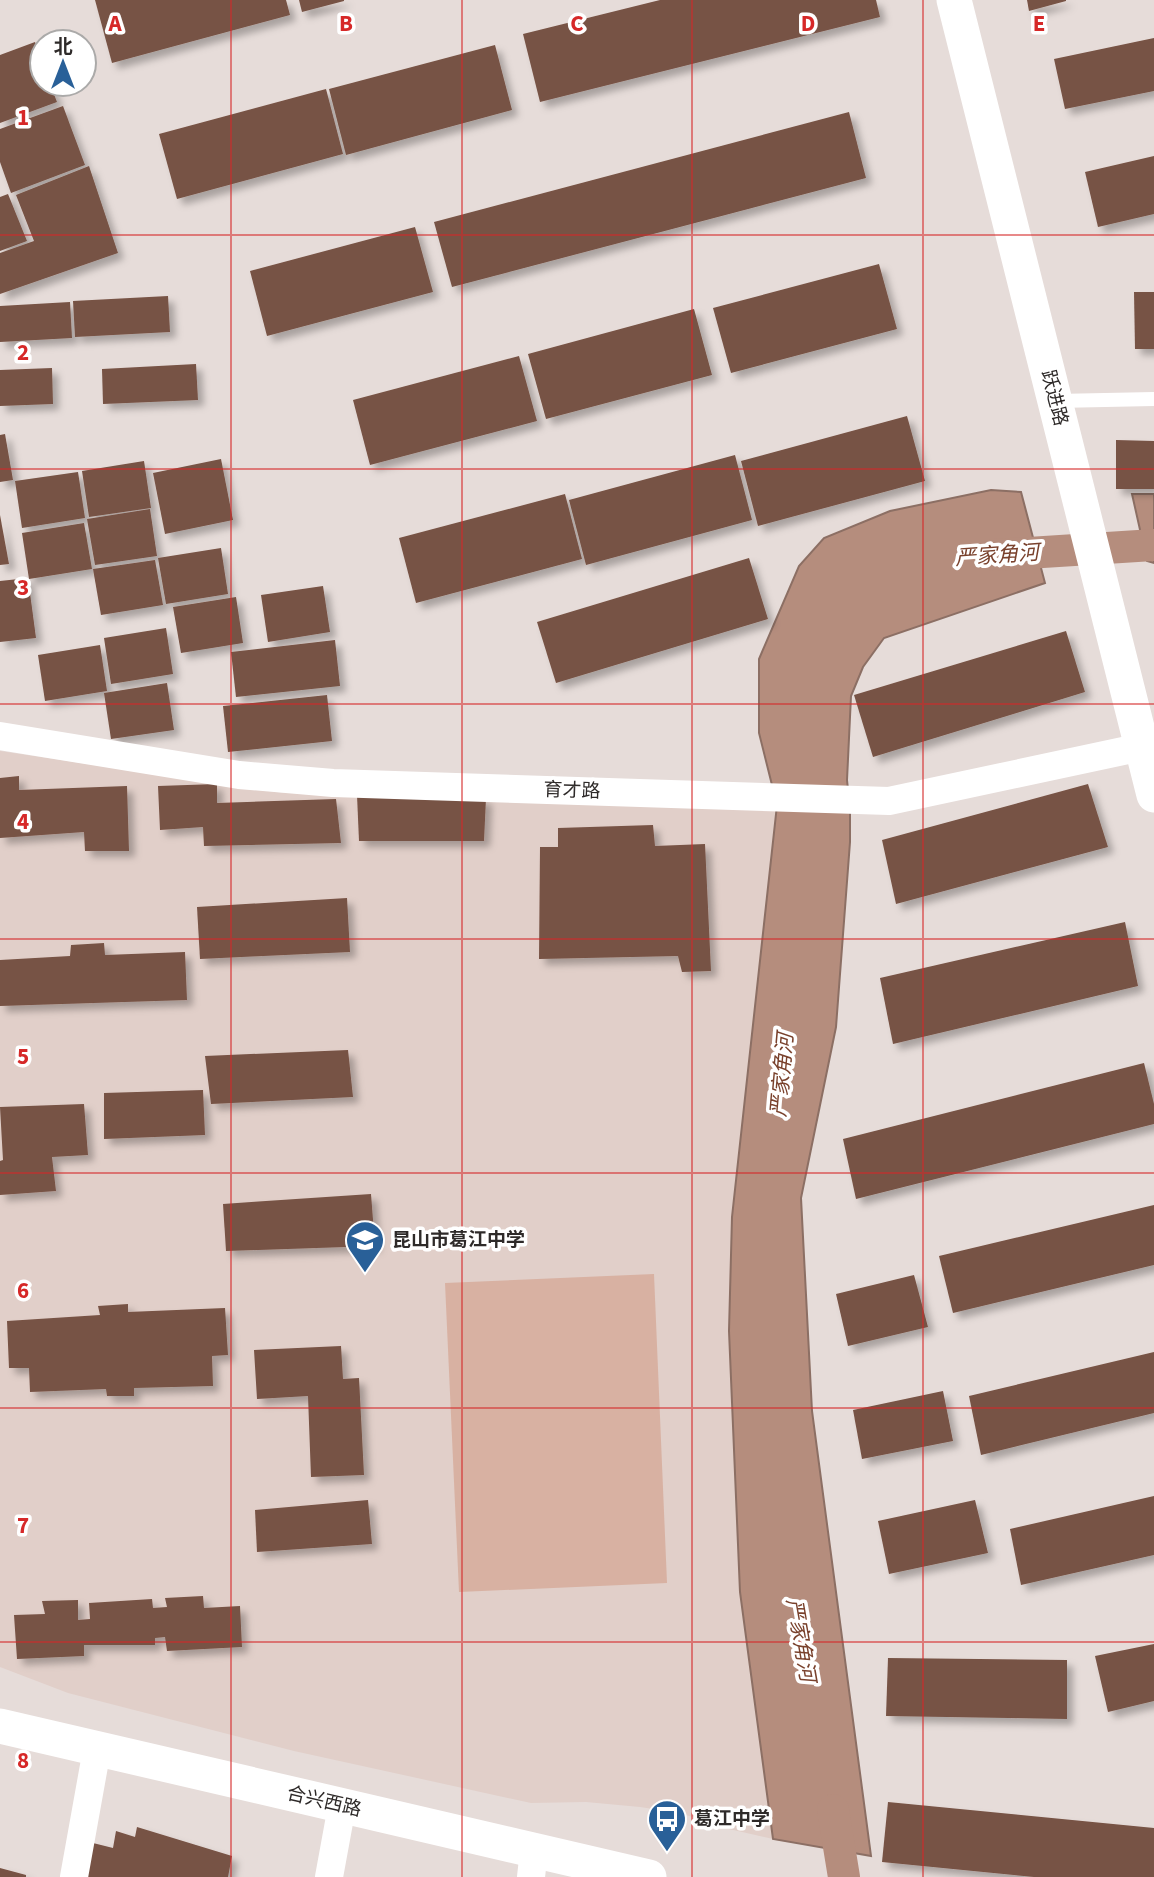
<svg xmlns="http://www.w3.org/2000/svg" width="1154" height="1877" font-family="'Source Sans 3','Noto Sans SC',sans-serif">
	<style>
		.built { fill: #e1cfc9 }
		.green { fill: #d8b1a2 }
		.water { fill: #b58d7d; stroke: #8c6f64; stroke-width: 2 }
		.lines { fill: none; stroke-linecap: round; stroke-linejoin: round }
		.canal { stroke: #b58d7d; stroke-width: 32 }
		.building { fill: #775244; filter: url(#shadow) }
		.service { stroke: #fff; stroke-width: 14 }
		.minor { stroke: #fff; stroke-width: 28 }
		.tertiary { stroke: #fff; stroke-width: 35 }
		.grid { fill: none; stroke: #d62828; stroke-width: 2; stroke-opacity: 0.55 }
		.labels { text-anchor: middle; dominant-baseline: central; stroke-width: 7; stroke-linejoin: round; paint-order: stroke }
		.street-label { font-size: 19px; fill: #2e2a29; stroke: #fff }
		.poi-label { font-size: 19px; font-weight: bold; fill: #2e2a29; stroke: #fff; text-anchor: start }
		.water-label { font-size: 21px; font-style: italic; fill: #79412c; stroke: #fff }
		.grid-label { font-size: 23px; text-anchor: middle; font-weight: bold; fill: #d62828; stroke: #fff; stroke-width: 7; stroke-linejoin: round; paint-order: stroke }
	</style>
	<defs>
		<filter id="shadow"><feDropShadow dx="6" dy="6" stdDeviation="3.5" flood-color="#0004"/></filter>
	</defs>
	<rect width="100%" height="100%" fill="#e6dcd9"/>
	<polygon class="built" points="0,751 283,793 777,805 732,1217 729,1331 740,1592 773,1839 729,1829 680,1813 640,1807 586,1802 531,1803 294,1751 68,1693 0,1667"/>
	<polygon class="green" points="654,1274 667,1583 459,1592 445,1283"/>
	<g class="water">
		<polygon points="991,490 1021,492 1045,583 884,638 863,667 851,696 847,780 850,808 850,842 836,1027 801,1198 812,1411 871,1856 773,1839 740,1592 729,1331 732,1217 777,805 759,733 759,659 799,566 824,538 890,511"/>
		<polygon points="1132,494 1154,494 1154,563 1147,561"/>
	</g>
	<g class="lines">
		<g class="canal">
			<polyline points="995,555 1154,545"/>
			<polyline points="833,1810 844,1877"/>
		</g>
	</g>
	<g class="building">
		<polygon points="95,0 286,0 290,15 112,63"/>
		<polygon points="299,0 344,0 344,1 302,12"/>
		<polygon points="660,0 876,0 880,17 540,102 523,34"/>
		<polygon points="1027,0 1066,0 1066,1 1029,11"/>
		<polygon points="1154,38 1154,91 1065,109 1054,59"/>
		<polygon points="35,42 42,62 42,84 50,84 57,102 0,123 0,55"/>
		<polygon points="495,45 512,110 346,155 329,89"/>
		<polygon points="326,89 343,154 177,199 159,134"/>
		<polygon points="63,106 85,165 11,193 0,162 0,129"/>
		<polygon points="849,112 866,178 452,287 434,222"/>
		<polygon points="1154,156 1154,214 1098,227 1085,172"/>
		<polygon points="89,166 118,253 0,294 0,253 34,241 16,195"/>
		<polygon points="8,194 27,241 0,251 0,197"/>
		<polygon points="415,227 433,292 267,336 250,271"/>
		<polygon points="879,264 897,329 731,373 713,308"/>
		<polygon points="1134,292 1154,292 1154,349 1135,349"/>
		<polygon points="168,296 170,332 75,337 73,301"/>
		<polygon points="70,302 72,338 0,342 0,306"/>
		<polygon points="694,309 712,375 546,419 528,354"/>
		<polygon points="519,356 537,421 370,465 353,400"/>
		<polygon points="196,364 198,400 103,404 102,369"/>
		<polygon points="52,368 53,404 0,406 0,370"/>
		<polygon points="907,416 925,481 758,526 741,461"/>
		<polygon points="5,434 13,480 0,482 0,435"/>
		<polygon points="1116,440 1154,441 1154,489 1116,489"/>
		<polygon points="735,455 752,520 586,565 569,500"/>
		<polygon points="221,459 233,520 165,534 153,473"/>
		<polygon points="144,461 151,508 89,517 82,471"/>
		<polygon points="78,472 85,518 22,528 15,481"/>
		<polygon points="565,494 582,559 416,603 399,538"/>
		<polygon points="150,509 157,556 95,565 87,519"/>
		<polygon points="0,515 9,564 0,565"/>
		<polygon points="84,523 92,569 29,579 22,533"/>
		<polygon points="221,548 228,594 166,604 158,558"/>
		<polygon points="749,558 768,619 556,683 537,622"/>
		<polygon points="155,560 163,605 101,615 93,569"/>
		<polygon points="28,578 36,638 0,642 0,581"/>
		<polygon points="323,586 330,632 268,642 261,595"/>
		<polygon points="236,597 243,643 181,653 173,607"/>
		<polygon points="166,628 173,674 111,684 104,638"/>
		<polygon points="1066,631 1085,692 873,757 854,695"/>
		<polygon points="335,640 340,686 236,697 231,652"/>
		<polygon points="100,645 107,691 45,701 38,655"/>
		<polygon points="167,683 174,730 111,739 104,693"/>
		<polygon points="327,695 332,741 228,752 223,706"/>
		<polygon points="19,776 19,790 127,786 129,851 85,851 84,832 0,838 0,778"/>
		<polygon points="217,784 217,803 336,799 341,843 204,846 203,827 160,830 158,786"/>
		<polygon points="1088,784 1108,847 896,904 882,840"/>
		<polygon points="357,795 486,798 484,841 359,841"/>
		<polygon points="653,825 655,846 705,844 711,971 682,972 678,956 539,959 540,847 558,847 558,828"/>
		<polygon points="347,898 350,952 200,959 197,907"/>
		<polygon points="1125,922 1138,986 893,1044 880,978"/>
		<polygon points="104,943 105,955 185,952 187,1000 0,1006 0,960 70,956 71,945"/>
		<polygon points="348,1050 353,1097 211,1104 205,1056"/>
		<polygon points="1144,1063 1154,1104 1154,1124 856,1199 843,1139"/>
		<polygon points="203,1090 205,1135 104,1139 104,1093"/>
		<polygon points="84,1104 88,1155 52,1157 56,1191 0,1195 0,1161 3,1160 0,1107"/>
		<polygon points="371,1194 375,1246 226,1251 223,1204"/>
		<polygon points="1154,1205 1154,1265 953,1313 939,1256"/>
		<polygon points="914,1275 928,1327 848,1346 836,1294"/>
		<polygon points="128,1304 128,1312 225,1308 228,1355 212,1356 213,1386 134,1388 134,1396 107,1396 106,1389 30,1392 29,1368 9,1368 7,1321 100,1315 98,1306"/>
		<polygon points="341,1346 343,1379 359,1378 364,1475 311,1477 308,1396 257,1399 254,1350"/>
		<polygon points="1154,1352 1154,1413 981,1455 969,1396"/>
		<polygon points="943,1391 953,1441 862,1459 853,1410"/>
		<polygon points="1154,1496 1154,1555 1021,1585 1010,1529"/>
		<polygon points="368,1500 372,1544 257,1552 255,1510"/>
		<polygon points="975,1500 988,1553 889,1574 878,1521"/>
		<polygon points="203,1596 204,1608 240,1606 242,1647 167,1651 165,1637 155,1638 155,1645 84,1645 84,1656 17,1659 14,1615 45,1614 42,1601 78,1600 78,1620 90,1619 89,1603 152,1599 153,1608 167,1607 165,1598"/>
		<polygon points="1154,1644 1154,1701 1108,1712 1095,1656"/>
		<polygon points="888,1658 1067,1660 1067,1719 886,1716"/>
		<polygon points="888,1802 1154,1828 1154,1877 1034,1877 882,1862"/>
		<polygon points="137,1827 232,1856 228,1877 86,1877 93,1843 113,1848 116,1831 135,1837"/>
		<polygon points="0,1868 26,1875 26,1877 0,1877"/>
	</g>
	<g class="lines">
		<polyline class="service" points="1056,401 1154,399"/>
		<g class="minor">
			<polyline points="0,736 239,775 333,783 889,801 1142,747"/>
			<polyline points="74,1877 97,1749"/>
			<polyline points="329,1877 342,1806"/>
			<polyline points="531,1877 534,1850"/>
		</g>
		<g class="tertiary">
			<polyline points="954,0 1154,795"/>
			<polyline points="0,1726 649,1877"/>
		</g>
	</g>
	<path class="grid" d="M231,0V1877M462,0V1877M692,0V1877M923,0V1877M0,235H1154M0,469H1154M0,704H1154M0,939H1154M0,1173H1154M0,1408H1154M0,1642H1154"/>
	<defs>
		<symbol id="school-pin" viewBox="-11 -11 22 30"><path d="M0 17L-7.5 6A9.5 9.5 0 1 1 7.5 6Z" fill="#296098" stroke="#fff"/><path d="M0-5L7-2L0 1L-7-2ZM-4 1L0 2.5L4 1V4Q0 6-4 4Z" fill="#fff"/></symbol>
		<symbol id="bus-pin" viewBox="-11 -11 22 30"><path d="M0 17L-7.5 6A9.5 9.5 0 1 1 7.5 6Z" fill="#296098" stroke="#fff"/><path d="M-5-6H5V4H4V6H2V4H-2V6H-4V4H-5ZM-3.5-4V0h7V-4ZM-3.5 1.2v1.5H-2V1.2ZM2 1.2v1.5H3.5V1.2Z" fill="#fff"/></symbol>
	</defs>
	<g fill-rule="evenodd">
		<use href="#school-pin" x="343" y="1218" width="44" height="60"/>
		<use href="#bus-pin" x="645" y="1797" width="44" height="60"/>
	</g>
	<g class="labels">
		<g class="street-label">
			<text transform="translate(1054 398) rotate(76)">跃进路</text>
			<text transform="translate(572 791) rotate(2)">育才路</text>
			<text transform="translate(324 1802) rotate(13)">合兴西路</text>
		</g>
		<g class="poi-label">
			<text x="392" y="1240">昆山市葛江中学</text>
			<text x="694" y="1819">葛江中学</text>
		</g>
		<g class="water-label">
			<text transform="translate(997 555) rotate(-4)">严家角河</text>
			<text transform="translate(782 1075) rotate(-85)">严家角河</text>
			<text transform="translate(801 1640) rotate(80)">严家角河</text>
		</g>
	</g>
	<g class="grid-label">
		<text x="115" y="31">A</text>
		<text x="346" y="31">B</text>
		<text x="577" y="31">C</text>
		<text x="808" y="31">D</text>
		<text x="1039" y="31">E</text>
		<text x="23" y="125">1</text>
		<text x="23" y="360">2</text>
		<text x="23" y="595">3</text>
		<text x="23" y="829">4</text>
		<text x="23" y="1064">5</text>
		<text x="23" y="1298">6</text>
		<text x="23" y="1533">7</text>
		<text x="23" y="1768">8</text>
	</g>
	<g transform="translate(63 63)"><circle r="33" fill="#ffffff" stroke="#abaaa9" stroke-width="2"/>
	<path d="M0-5L12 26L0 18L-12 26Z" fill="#296098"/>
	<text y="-10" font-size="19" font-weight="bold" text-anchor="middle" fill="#2e2a29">北</text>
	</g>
</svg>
